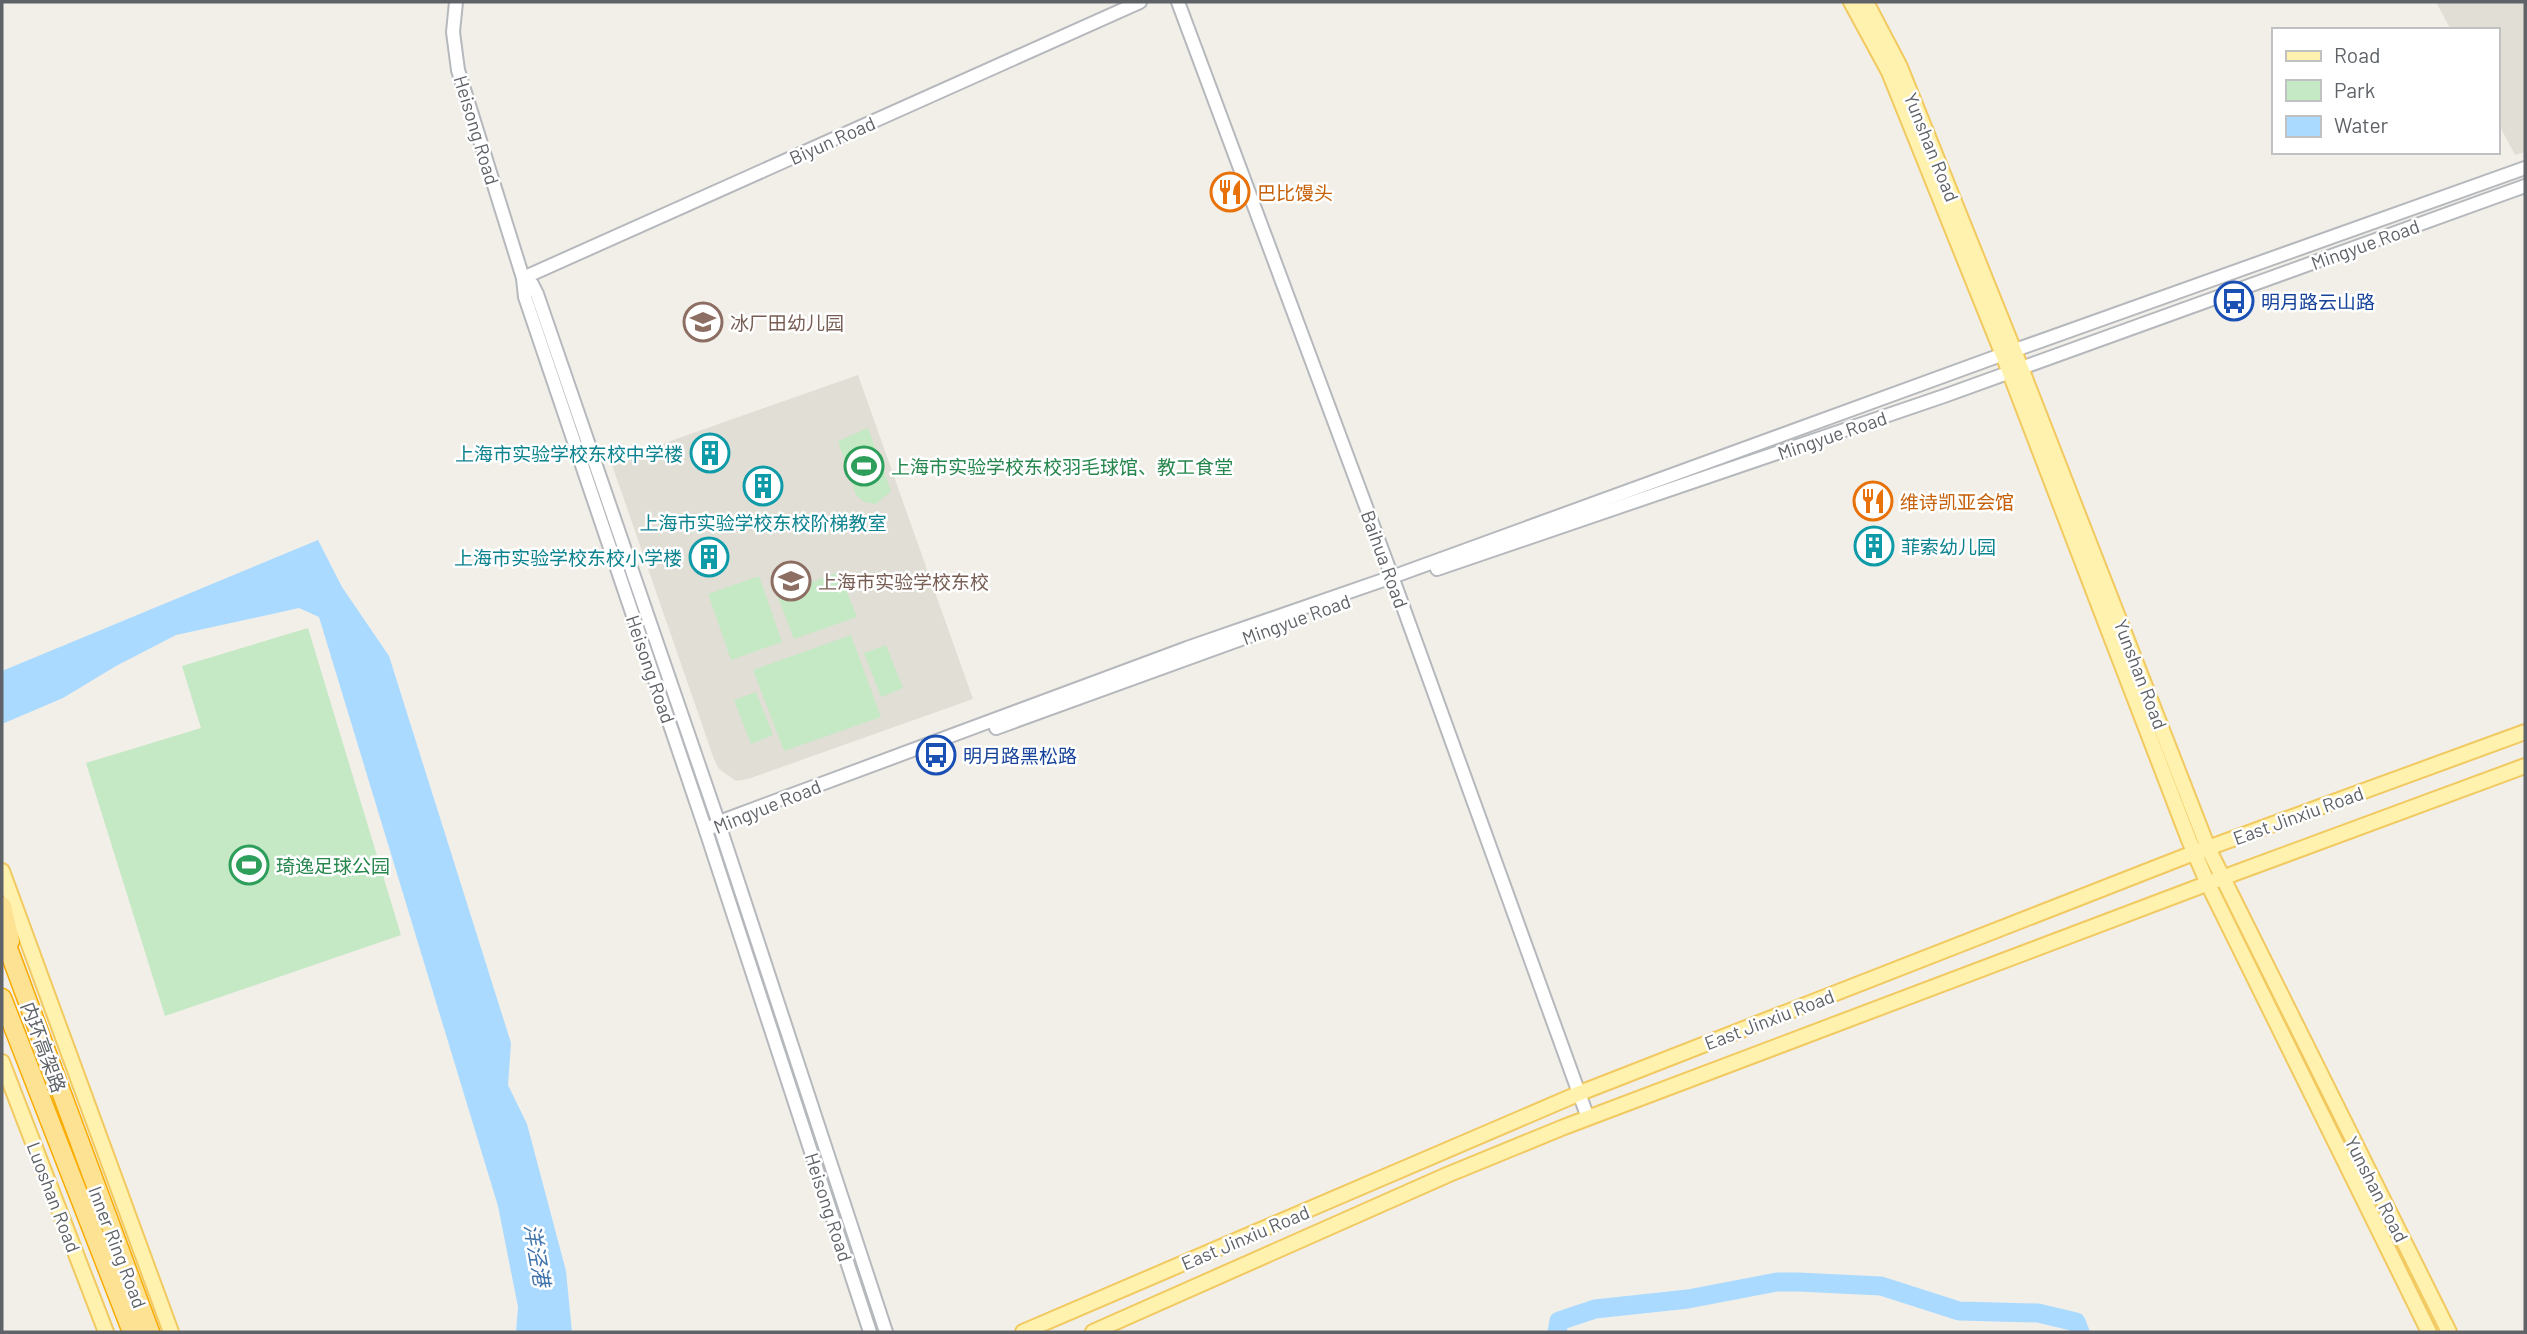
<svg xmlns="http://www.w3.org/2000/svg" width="2527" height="1334" font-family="Barlow,'Noto Sans SC',sans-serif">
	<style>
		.education { fill: #e1ded6 }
		.green { fill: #c5e8c5 }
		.water { fill: #aadaff }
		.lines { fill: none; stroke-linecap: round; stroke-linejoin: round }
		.river { stroke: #aadaff; stroke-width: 19 }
		.minor-casing { stroke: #b5b8bc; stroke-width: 16 }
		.major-casing { stroke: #f2c960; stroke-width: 18 }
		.highway-casing { stroke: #f9ab00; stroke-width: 21 }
		.minor { stroke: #fff; stroke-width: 12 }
		.major { stroke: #fff2af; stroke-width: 14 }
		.highway { stroke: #fde293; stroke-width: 18 }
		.labels { text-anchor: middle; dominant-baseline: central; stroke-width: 5; stroke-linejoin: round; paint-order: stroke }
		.street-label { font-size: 19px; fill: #5f6368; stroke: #fff }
		.food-label { font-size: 19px; fill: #c56008; stroke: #fff; text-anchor: start }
		.transit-label { font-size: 19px; fill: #164399; stroke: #fff; text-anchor: start }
		.education-label { font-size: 19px; fill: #785e54; stroke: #fff; text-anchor: start }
		.culture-label { font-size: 19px; fill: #0d838f; stroke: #fff; text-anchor: end }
		.leisure-label { font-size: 19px; fill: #27864d; stroke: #fff; text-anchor: start }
		.water-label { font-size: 21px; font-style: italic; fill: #4174aa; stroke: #fff }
	</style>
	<rect width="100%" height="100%" fill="#f1efe8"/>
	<g class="education">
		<polygon points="2436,2 2525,2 2525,152 2515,155 2497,121 2497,30 2451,30"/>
		<polygon points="858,375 973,699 748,779 736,781 719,769 714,759 611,462"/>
	</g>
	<g class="green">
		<polygon points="868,428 891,491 876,504 864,502 856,495 838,441"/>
		<polygon points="839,572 857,617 794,639 777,595"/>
		<polygon points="759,576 782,642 731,660 708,594"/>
		<polygon points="308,628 401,935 165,1016 86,763 201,728 182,666"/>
		<polygon points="851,635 881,717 784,751 753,670"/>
		<polygon points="886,645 903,688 881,697 864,653"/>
		<polygon points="756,692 773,735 751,744 734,700"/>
	</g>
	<polygon class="water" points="318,540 342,587 389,656 511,1043 508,1085 527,1124 566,1271 572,1332 516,1332 518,1307 498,1206 319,617 299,608 176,635 116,666 63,698 2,724 2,671"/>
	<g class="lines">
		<polyline class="river" points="1557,1332 1559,1321 1595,1309 1688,1299 1777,1282 1798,1282 1881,1286 1959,1311 2038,1313 2076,1322 2080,1332"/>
		<defs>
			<g id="minor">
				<polyline points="456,2 453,32 458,70 523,278 525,297 706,831 870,1332"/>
				<polyline points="1178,2 1397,590 1588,1118"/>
				<polyline points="523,278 532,284 537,294 716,815 886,1332"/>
				<polyline points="523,278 1140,2"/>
				<polyline points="1437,569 1944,396 2525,186"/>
				<polyline points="996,728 1288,622"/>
				<polyline points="706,831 719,822 1187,648 1392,577 1990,359 2525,168"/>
			</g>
			<g id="major">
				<polyline points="1851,2 1889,72 2003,355 2189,840 2208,884 2429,1332"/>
				<polyline points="1866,2 1900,67 2021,368 2208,848 2449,1332"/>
				<polyline points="2,871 171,1332"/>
				<polyline points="2,1062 106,1332"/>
				<polyline points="1023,1332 1580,1093 2186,856 2525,732"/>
				<polyline points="1093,1332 1447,1175 1564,1127 2230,875 2525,766"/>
			</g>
			<g id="highway">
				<polyline points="2,906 10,941"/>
				<polyline points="2,932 150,1332"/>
				<polyline points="2,998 132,1332"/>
			</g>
		</defs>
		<use href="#minor" class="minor-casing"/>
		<use href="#major" class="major-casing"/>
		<use href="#highway" class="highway-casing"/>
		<use href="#minor" class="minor"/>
		<use href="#major" class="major"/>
		<use href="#highway" class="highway"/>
	</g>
	<defs>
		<symbol id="restaurant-ring" viewBox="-11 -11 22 22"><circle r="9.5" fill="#fff" stroke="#e8710a" stroke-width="1.5"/><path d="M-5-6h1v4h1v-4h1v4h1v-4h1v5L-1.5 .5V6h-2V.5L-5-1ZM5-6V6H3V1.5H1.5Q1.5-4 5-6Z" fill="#e8710a"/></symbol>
		<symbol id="bus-ring" viewBox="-11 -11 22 22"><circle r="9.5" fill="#fff" stroke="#1a4fb4" stroke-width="1.5"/><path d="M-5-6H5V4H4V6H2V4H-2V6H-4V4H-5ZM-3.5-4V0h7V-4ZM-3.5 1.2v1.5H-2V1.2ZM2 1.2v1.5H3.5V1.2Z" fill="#1a4fb4"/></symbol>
		<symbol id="school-ring" viewBox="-11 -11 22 22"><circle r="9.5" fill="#fff" stroke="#8d6e63" stroke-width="1.5"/><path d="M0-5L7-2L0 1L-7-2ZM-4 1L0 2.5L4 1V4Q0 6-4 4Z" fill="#8d6e63"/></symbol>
		<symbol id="building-ring" viewBox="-11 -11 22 22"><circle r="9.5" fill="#fff" stroke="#0f9aa8" stroke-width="1.5"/><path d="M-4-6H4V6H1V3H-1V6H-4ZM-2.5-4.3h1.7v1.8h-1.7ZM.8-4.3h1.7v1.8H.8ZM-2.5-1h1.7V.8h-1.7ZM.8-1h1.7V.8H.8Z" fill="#0f9aa8"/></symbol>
		<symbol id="stadium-ring" viewBox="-11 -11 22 22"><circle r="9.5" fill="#fff" stroke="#2e9e5b" stroke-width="1.5"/><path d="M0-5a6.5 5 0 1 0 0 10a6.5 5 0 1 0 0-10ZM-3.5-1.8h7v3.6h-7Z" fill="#2e9e5b"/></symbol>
	</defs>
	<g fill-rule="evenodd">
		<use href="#restaurant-ring" x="1208" y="170" width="44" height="44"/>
		<use href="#bus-ring" x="2212" y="279" width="44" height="44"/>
		<use href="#school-ring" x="681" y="300" width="44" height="44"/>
		<use href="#building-ring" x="688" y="431" width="44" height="44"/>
		<use href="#stadium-ring" x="842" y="444" width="44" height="44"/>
		<use href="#building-ring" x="741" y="464" width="44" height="44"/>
		<use href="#restaurant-ring" x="1851" y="479" width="44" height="44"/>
		<use href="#building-ring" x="1852" y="524" width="44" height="44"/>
		<use href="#building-ring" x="687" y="535" width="44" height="44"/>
		<use href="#school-ring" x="769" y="559" width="44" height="44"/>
		<use href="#bus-ring" x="914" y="733" width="44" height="44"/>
		<use href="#stadium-ring" x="227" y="843" width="44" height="44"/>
	</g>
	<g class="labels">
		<g class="street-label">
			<text transform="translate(477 130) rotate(73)">Heisong Road</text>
			<text transform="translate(832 140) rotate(-24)">Biyun Road</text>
			<text transform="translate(1932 147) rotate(68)">Yunshan Road</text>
			<text transform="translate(2365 244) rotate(-20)">Mingyue Road</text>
			<text transform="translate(1832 435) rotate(-19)">Mingyue Road</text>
			<text transform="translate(1385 559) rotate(70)">Baihua Road</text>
			<text transform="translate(1296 619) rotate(-20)">Mingyue Road</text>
			<text transform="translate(651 669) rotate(71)">Heisong Road</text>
			<text transform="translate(2141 674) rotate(69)">Yunshan Road</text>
			<text transform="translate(767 806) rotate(-22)">Mingyue Road</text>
			<text transform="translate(2298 815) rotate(-20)">East Jinxiu Road</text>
			<text transform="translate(1769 1019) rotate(-21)">East Jinxiu Road</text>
			<text transform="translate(44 1047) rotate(70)">内环高架路</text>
			<text transform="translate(2377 1189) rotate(63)">Yunshan Road</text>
			<text transform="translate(54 1197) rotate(69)">Luoshan Road</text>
			<text transform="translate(829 1207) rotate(72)">Heisong Road</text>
			<text transform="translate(1245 1237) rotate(-23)">East Jinxiu Road</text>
			<text transform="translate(118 1247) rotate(69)">Inner Ring Road</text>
		</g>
		<g class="food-label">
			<text x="1257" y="192">巴比馒头</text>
			<text x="1900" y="501">维诗凯亚会馆</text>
		</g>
		<g class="transit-label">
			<text x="2261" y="301">明月路云山路</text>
			<text x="963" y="755">明月路黑松路</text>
		</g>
		<g class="education-label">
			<text x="730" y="322">冰厂田幼儿园</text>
			<text x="818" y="581">上海市实验学校东校</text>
		</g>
		<g class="culture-label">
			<text x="683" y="453">上海市实验学校东校中学楼</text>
			<text x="763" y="522" text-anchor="middle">上海市实验学校东校阶梯教室</text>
			<text x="1901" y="546" text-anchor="start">菲索幼儿园</text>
			<text x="682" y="557">上海市实验学校东校小学楼</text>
		</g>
		<g class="leisure-label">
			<text x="891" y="466">上海市实验学校东校羽毛球馆、教工食堂</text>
			<text x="276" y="865">琦逸足球公园</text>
		</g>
		<g class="water-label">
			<text transform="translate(538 1255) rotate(80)">洋泾港</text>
		</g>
	</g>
	<rect width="2527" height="1334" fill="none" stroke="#5f6368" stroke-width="7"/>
	<rect x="2272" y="28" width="228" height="126" fill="#ffffff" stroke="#bfc1c3" stroke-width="2"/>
	<rect x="2286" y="51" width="35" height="10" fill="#fff2af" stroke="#bfc1c3" stroke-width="2"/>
	<text x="2334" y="63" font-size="21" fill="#5f6368">Road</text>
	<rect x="2286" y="80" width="35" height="21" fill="#c5e8c5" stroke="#bfc1c3" stroke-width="2"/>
	<text x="2334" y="98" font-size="21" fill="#5f6368">Park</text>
	<rect x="2286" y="116" width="35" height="21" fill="#aadaff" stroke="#bfc1c3" stroke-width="2"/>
	<text x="2334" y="133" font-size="21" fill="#5f6368">Water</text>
</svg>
